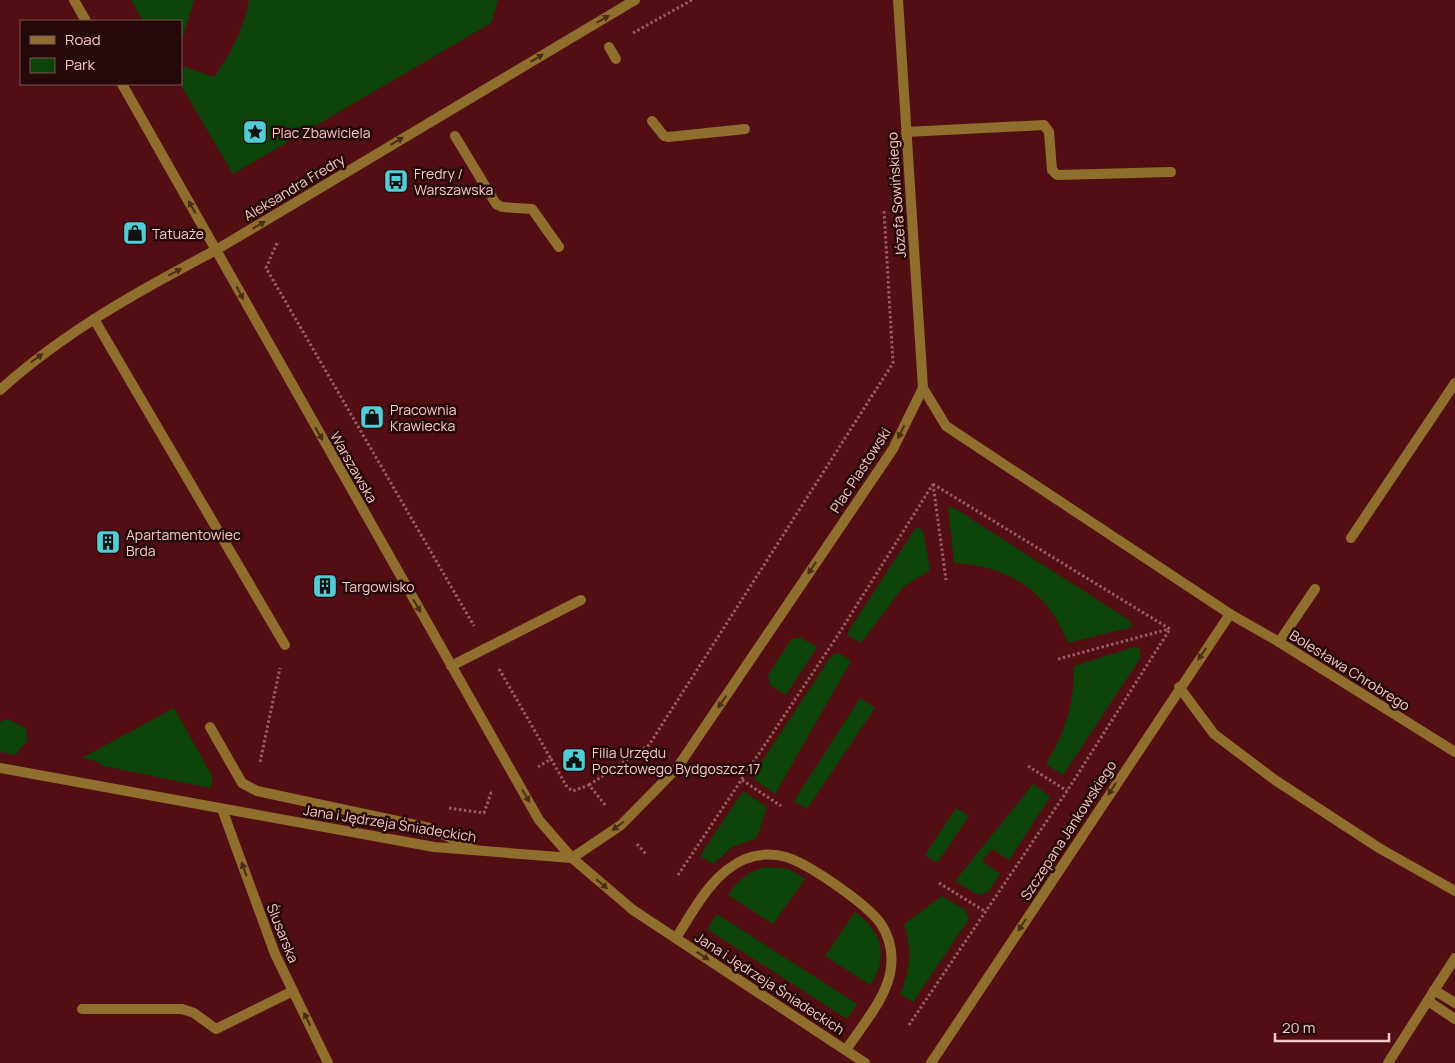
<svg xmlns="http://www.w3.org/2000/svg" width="1455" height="1063" font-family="Manrope,sans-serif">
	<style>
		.green { fill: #0c4309 }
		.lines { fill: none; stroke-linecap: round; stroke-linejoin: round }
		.path { stroke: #975d5f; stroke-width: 3; stroke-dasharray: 2.5 2.5; stroke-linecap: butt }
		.service { stroke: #8f6e2e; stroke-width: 10 }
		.minor { stroke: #8f6e2e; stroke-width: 10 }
		.tertiary { stroke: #8f6e2e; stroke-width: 10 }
		.oneway { fill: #4b2c16 }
		.labels { text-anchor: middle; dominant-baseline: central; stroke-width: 5; stroke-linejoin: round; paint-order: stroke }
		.poi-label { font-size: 14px; fill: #f4c9c6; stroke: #260909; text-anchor: start }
		.street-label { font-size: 14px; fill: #f4c9c6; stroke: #260909 }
	</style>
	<rect width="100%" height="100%" fill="#520e13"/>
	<g class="green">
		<polygon points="131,0 194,0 183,37 181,39 181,21 143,21"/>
		<path d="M249,0H498L491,23L233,174L180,84L181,71L185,67L214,77C231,54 244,28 249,0Z"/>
		<path d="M948,507L954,508L1129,620L1132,627L1068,643C1047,591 1010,566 954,563Z"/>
		<polygon points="918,528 923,530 930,570 903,587 861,643 849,636 848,632 915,529"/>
		<polygon points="795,638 801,638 817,647 786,695 770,685 768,675 791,640"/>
		<path d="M1134,647L1139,648L1141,657L1063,775L1046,764C1066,730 1074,706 1074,666Z"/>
		<polygon points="839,653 851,661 775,794 756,781 753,775 832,655"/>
		<polygon points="860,698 875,708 807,809 794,801"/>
		<polygon points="174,708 213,778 210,788 104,766 96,761 82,758"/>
		<polygon points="7,719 26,728 27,741 15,755 0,752 0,722"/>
		<polygon points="1033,784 1050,797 1009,860 992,849 982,861 1000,874 988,892 978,895 955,881"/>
		<polygon points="743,791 767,807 757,838 732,847 713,864 700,856"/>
		<polygon points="956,808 969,816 937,863 925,855"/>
		<path d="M766,867L789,869L805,879L773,924L728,895C738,880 748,871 766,867Z"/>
		<path d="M942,896L965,910L969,919L913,1002L900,994C911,970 912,949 904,924Z"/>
		<path d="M855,912C882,931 889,958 870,985L825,956Z"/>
		<polygon points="717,914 857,1004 847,1019 707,929"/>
	</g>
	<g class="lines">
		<g class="path">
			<polyline points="633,33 692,0"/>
			<polyline points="277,243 266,268 474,626"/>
			<polyline points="933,484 1170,629"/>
			<polyline points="933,484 946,580"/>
			<polyline points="1058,659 1169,629"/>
			<polyline points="499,669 551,759"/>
			<polyline points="260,762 280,668"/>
			<polyline points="1028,766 1067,791"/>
			<polyline points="538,767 551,759 567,787 573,791 589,785 606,806"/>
			<polyline points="742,780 781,806"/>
			<polyline points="589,785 649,745 893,363 884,210"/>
			<polyline points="449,808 484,813 491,793 494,792"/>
			<polyline points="637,844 647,855"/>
			<polyline points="678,875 836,638 933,484"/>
			<polyline points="939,883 986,912"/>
			<polyline points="909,1025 1067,791 1170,629"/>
		</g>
		<g class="service">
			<polyline points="609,47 616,59"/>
			<polyline points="652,121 664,136 668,137 745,129"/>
			<polyline points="906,132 1044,125 1049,132 1052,170 1057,175 1171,172"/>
			<polyline points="455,136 496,204 502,207 532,209 559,247"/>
			<polyline points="94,319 285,645"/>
			<polyline points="1351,538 1455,383"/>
			<polyline points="1279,642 1315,589"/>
			<polyline points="451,666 581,600"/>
			<polyline points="1179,687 1214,734 1275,780 1379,848 1455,891"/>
			<polyline points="210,727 242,783 257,791 430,828 475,850"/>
			<path d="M676,938C694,910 712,873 745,859C758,854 772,853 786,857C809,864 867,904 881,924C890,938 893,951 891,967C889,995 861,1027 846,1050"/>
			<polyline points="1434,990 1455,1003"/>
			<polyline points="1428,1001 1455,1019"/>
			<polyline points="82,1009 182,1009 194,1013 216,1029 293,991"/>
		</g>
		<g class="minor">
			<polyline points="898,0 923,388 946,426 1230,614 1279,642 1455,752"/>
			<polyline points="216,250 635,0"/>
			<polyline points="0,768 434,847 572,858 621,825 677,768 893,449 923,388"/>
			<polyline points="222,809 275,954 328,1063"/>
			<polyline points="931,1063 1230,614"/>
			<polyline points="1388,1063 1455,958"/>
		</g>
		<g class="tertiary">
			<polyline points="74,0 86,21"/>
			<polyline points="122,84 539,820 572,858 633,910 865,1063"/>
			<path d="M0,390C64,332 140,290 216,250"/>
		</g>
	</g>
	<defs><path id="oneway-solid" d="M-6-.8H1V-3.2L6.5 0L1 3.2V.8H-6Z" transform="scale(1.25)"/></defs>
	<g class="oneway">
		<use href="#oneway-solid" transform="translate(603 19) rotate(-30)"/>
		<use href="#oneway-solid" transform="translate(537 58) rotate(-31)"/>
		<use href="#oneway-solid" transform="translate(397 141) rotate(-31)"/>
		<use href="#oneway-solid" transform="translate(192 207) rotate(-120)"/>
		<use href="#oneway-solid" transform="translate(259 225) rotate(-30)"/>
		<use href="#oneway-solid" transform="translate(175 272) rotate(-28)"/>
		<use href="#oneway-solid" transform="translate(240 293) rotate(62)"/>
		<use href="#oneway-solid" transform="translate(37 358) rotate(-35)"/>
		<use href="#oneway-solid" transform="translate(901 432) rotate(117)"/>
		<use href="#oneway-solid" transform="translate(319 434) rotate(60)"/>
		<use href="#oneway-solid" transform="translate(812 568) rotate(124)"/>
		<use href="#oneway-solid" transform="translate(417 606) rotate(60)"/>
		<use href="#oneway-solid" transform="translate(1202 654) rotate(125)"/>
		<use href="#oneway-solid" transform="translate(722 702) rotate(124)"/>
		<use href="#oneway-solid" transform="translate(1112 789) rotate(123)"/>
		<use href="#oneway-solid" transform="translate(526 796) rotate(60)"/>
		<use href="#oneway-solid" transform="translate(618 826) rotate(143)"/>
		<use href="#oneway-solid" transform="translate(244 869) rotate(-110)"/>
		<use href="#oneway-solid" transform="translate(602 884) rotate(40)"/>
		<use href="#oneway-solid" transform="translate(1022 925) rotate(123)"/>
		<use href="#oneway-solid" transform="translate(703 956) rotate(33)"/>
		<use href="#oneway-solid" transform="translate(307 1019) rotate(-116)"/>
	</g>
	<defs>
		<symbol id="sight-square" viewBox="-11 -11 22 22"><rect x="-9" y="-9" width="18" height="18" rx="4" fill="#52ccd5" stroke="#260909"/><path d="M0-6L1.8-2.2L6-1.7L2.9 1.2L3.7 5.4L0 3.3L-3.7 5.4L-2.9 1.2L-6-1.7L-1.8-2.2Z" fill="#111"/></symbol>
		<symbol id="bus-square" viewBox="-11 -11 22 22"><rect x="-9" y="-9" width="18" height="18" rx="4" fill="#52ccd5" stroke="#260909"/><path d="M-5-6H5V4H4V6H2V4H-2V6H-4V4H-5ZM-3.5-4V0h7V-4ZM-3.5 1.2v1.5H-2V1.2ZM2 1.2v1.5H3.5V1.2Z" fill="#111"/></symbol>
		<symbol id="shop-square" viewBox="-11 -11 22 22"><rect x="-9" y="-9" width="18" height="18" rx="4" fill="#52ccd5" stroke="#260909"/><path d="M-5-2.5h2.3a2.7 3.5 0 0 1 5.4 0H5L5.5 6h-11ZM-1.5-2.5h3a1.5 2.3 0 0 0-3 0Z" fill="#111"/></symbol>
		<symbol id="building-square" viewBox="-11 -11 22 22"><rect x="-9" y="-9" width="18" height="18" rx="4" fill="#52ccd5" stroke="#260909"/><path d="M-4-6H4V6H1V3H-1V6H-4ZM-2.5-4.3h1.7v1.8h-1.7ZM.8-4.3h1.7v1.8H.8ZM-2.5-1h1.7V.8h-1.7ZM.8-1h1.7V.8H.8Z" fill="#111"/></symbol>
		<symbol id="civic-square" viewBox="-11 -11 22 22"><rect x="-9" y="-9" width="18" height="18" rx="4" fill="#52ccd5" stroke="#260909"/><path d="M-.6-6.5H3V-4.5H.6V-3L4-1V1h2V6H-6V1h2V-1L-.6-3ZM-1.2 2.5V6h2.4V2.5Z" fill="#111"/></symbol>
	</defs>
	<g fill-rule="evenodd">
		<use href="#sight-square" x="241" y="118" width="28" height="28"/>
		<use href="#bus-square" x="382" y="167" width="28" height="28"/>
		<use href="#shop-square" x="121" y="219" width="28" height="28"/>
		<use href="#shop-square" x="358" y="403" width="28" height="28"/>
		<use href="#building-square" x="94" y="528" width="28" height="28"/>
		<use href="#building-square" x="311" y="572" width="28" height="28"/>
		<use href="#civic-square" x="560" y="746" width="28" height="28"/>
	</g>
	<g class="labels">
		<g class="poi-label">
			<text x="272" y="132">Plac Zbawiciela</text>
			<text x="414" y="173">Fredry /<tspan x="414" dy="16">Warszawska</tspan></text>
			<text x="152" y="233">Tatuaże</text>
			<text x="390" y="409">Pracownia<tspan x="390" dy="16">Krawiecka</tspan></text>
			<text x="126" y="534">Apartamentowiec<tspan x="126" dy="16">Brda</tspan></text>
			<text x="342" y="586">Targowisko</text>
			<text x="592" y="752">Filia Urzędu<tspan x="592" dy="16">Pocztowego Bydgoszcz 17</tspan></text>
		</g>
		<g class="street-label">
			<text transform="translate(294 187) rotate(-31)">Aleksandra Fredry</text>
			<text transform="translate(896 195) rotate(-94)">Józefa Sowińskiego</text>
			<text transform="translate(354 467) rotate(60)">Warszawska</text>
			<text transform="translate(860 470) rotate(-57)">Plac Piastowski</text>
			<text transform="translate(1350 670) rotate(32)">Bolesława Chrobrego</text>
			<text transform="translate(390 823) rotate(9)">Jana i Jędrzeja Śniadeckich</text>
			<text transform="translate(1068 830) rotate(-57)">Szczepana Jankowskiego</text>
			<text transform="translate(283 933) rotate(68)">Ślusarska</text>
			<text transform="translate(770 983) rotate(33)">Jana i Jędrzeja Śniadeckich</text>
		</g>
	</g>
	<rect x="20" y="20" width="162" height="65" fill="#260909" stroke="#785655"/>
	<rect x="30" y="36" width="25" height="8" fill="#8f6e2e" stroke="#785655"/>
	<text x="65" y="45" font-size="15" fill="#f4c9c6">Road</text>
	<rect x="30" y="58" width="25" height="15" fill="#0c4309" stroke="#785655"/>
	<text x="65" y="70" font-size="15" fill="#f4c9c6">Park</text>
	<path d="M1275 1033v8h114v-8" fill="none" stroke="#f4c9c6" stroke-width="2.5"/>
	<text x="1282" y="1033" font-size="15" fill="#f4c9c6" stroke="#260909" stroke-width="4" paint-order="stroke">20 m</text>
</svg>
